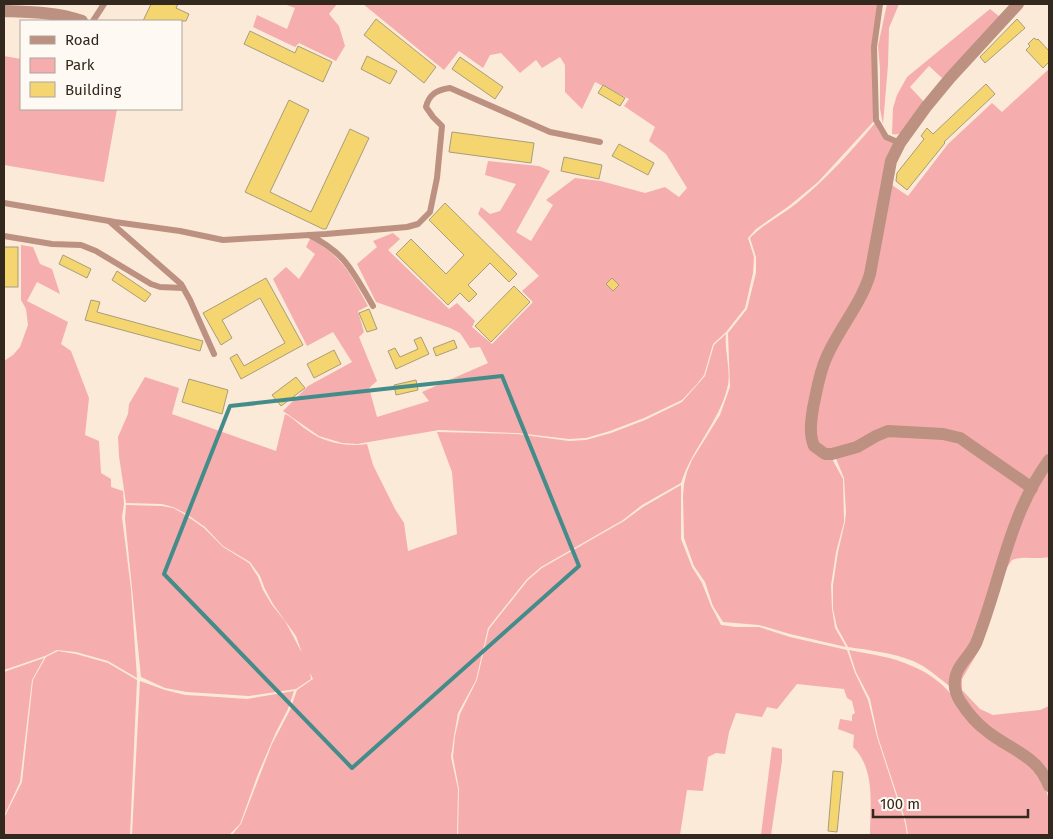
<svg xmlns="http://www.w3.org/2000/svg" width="1053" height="839" font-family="'Fira Sans',sans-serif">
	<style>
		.green { fill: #f5adae }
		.building { fill: #f4d56f; stroke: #a89d7a }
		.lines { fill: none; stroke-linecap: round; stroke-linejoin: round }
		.service { stroke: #bc9181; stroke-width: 6 }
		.minor { stroke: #bc9181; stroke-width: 12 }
		.marked { fill: none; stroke: #448c8a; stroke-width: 4; stroke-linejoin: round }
	</style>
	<rect width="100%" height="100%" fill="#fbead8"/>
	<g class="green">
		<polygon points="284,4 337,4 329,14 339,26 345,46 336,61 299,43 295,47 253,27 257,15 287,29 295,8"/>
		<path d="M363,4H877L874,121L818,182L789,206L756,229L748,238L754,257L753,273L745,308L726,332L713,344L704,375L697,384L682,400L644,418L610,431L586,438L569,439L517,433L439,430L357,444L342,443L319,436L283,411L308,386L352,362L333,332L307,346L273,279L286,267L299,279L315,254L306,247L310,239C343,256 351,275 368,306L358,311L364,332L359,337L377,381L369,388L377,417L429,401L422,392L488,363L480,347L470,348L460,333L450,328L376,302L357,264L377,247L373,241L393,233L400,239L388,250L449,309L457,303L475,321L472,327L492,344L533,302L522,291L539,276L478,214L481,207L490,214L500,211L516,184L485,175L488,161L539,166L550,171L516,232L531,241L553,205L546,200L575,178L601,181L645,193L665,187L679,197L687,188L666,154L649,141L655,127L624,106L629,99L595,82L582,109L565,92V65L560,57L542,68L536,60L520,73L501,53L490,55L483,68L459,51L444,70Z"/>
		<polygon points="887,4 899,4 889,28 888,65 883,124 880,109 880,69 878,46"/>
		<path d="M990,9L1000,17L942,78L929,66L910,87L925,103C918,113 906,138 892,134L893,108L897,95L907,77Z"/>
		<polygon points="4,56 21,59 21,109 117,109 104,182 4,165"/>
		<polygon points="1049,69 1049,452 1028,483 969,442 906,430 832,452 813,440 820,379 852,317 889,183 908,196 948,144 992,103 1002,112"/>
		<path d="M875,123C880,135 885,139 897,145L868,272L836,332L809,429L831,457L843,479L844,522L836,552L831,585L832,609L835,628L846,647L790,634L759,625L723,622L713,606L705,582L694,566L684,538L683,496L684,484L687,472L692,460L720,415L730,387L728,333L747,309L756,273V257L750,238C763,224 781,216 797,203C826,179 851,152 875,123Z"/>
		<polygon points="21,245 33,247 40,264 52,269 60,294 37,282 27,301 68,322 61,344 71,351 89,398 85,435 99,441 101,473 111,479 111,487 123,491 124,504 122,517 131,589 137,678 108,661 76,652 57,650 45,656 4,670 4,361 13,355 20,347 28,325 26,309 21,300"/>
		<path d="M726,334C724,352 732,372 727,389C718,423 692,449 681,483L642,505L623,520L541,567L527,579L488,628L476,680L458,713L454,736L451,757L458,789L457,835H232L241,824L272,744L290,710L297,690L313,679L310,673L311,679L296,689L249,696L187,692L165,688L141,677L125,519L126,505L162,506L173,508L184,514L204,528L223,547L249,563L258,577L263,590L272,605L285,621L302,653L296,636L273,604L265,589L260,576L250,562L223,546L205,527L185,513L173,507L162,504L126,503L119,456L118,437L128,414L129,404L145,377L179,388L172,414L276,451L285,414C294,418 299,425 307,430C324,443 347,447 367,444L373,465L395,509L404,523L408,551L457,534L452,472L437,432L517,434L569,441L586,440L611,433L645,420L682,402L705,376L714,345Z"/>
		<path d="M880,436L950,439L1028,489L987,599L952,688C939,678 927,667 913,661C893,653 869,650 848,647L837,627L833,609V585L838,552L845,522L846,512L844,478L835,456Z"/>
		<path d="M1049,464V557C1035,560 1026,555 1012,560L1006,569L982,645L962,679V690L980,709L993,715L1040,710L1049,706V780L983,725L957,686L1012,537Z"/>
		<path d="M681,485V539L692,567L702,583L711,606L721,625L736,627H759L790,637L847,650L855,673L868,700L877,737L905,823L907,835H870C870,807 876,769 853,747L854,735L838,729L840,719L852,721V715L855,713L852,701L847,698L844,689L797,684L777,709L767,707L762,717L736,713L729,732L725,754L716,753L708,757L703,791L687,790L680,835H458L459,789L453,757L455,736L460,714L477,680L489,629L528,580L542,568L624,521L643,507Z"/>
		<path d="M849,650C870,654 893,657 912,666C925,671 941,682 950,693C956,699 959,708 965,714C989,740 1027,755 1044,786C1052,801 1049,819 1049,835H908L906,822L878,737L870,699L856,672Z"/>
		<polygon points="58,651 76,654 108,663 137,680 130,835 4,835 4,818 22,782 33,680 46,657"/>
		<polygon points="44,658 32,680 20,782 4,816 4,672"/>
		<polygon points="140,681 165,690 185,695 203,696 247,699 294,691 288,709 276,732 258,774 240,824 229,835 132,835"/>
		<polygon points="772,747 782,749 782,761 771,835 761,835"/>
	</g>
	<g class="building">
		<polygon points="151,4 178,4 176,8 189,14 186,21 143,21"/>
		<polygon points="376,19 436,67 424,83 364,35"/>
		<polygon points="1017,19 1025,28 985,63 980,57"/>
		<polygon points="250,31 295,53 298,46 332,62 323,82 244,44"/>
		<polygon points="1034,38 1037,40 1038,39 1049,51 1049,62 1043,68 1026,50 1030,46 1028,44"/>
		<polygon points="367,56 397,71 390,84 361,69"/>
		<polygon points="460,57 503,87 495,99 452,69"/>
		<polygon points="986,84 995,94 944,142 945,143 907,190 896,181 897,173 924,139 921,136 927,128 933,134"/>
		<polygon points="603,85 625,98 620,106 598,93"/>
		<polygon points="289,100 309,110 270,192 311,212 350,129 369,138 326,229 323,229 245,192"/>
		<polygon points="452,132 534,143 531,163 449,152"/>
		<polygon points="619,144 654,163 648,175 612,156"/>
		<polygon points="564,157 602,165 599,179 561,171"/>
		<polygon points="445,203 517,274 509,282 490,263 468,285 477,294 469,302 460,293 448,305 396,254 411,239 446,274 464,255 429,220"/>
		<rect x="4" y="247" width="14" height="40"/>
		<polygon points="63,255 91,269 87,278 59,264"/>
		<polygon points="117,271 151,294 145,302 112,280"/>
		<polygon points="266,278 303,345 241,379 230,358 237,354 244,366 285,343 260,298 222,320 232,338 221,345 203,313"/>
		<polygon points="612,278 619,285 613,291 606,284"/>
		<polygon points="514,286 530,302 491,342 475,326"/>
		<polygon points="91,300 100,302 97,312 203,341 200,351 85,320"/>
		<polygon points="369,309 377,329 367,332 359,313"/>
		<polygon points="421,337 429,354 396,369 388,351 395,348 400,357 418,349 414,340"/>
		<polygon points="454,340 457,348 436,356 433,348"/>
		<polygon points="334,350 341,364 314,378 307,364"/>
		<polygon points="296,377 305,388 281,406 272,395"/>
		<polygon points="189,379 228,390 222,414 182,402"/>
		<polygon points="416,380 418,390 396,395 394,385"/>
		<polygon points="833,771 843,772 837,832 828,831"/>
	</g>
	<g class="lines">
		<g class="service">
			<polyline points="880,4 874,47 876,120 886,137 900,143"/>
			<polyline points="93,21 104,4"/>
			<path d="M4,203L115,222L180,231L223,240L326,234L407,227L418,224L430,212L437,178L442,126L433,117L426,107C429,94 437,90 450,88L550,132L600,142"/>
			<polyline points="109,221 181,284 190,300 214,354"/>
			<path d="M309,235C347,254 352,271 373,306"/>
			<polyline points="4,236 52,244 81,245 96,251 151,284 160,287 183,288"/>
		</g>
		<g class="minor">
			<path d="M1018,4L950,78L926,107L900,143L891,161L870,274C861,304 840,327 827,356C819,373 817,390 813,408C811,421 809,434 814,446L825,454H832L857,447L876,436L888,431L943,434L960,438L1032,488"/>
			<path d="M4,11C30,12 57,12 82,21"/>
			<path d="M1049,460C1008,516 1001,581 976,643C971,655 959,663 956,675C953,685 955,693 960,701C967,712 977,724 988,732C1011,750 1038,756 1049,786"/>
		</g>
	</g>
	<path class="marked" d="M502,376L579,566L352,768L164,574L230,406Z"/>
	<rect width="1053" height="839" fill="none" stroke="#32281d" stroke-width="10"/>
	<rect x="20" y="20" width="162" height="90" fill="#fff9f3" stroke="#ada59d"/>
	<rect x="30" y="36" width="25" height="8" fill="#bc9181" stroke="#ada59d"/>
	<text x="65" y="45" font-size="15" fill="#32281d">Road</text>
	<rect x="30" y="58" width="25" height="15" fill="#f5adae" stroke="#ada59d"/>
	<text x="65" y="70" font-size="15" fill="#32281d">Park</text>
	<rect x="30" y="82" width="25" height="15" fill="#f4d56f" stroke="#ada59d"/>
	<text x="65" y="95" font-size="15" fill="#32281d">Building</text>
	<path d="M873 809v8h155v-8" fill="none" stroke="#32281d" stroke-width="2.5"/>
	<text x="880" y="809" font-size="15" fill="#32281d" stroke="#fff9f3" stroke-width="4" paint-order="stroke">100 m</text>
</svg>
